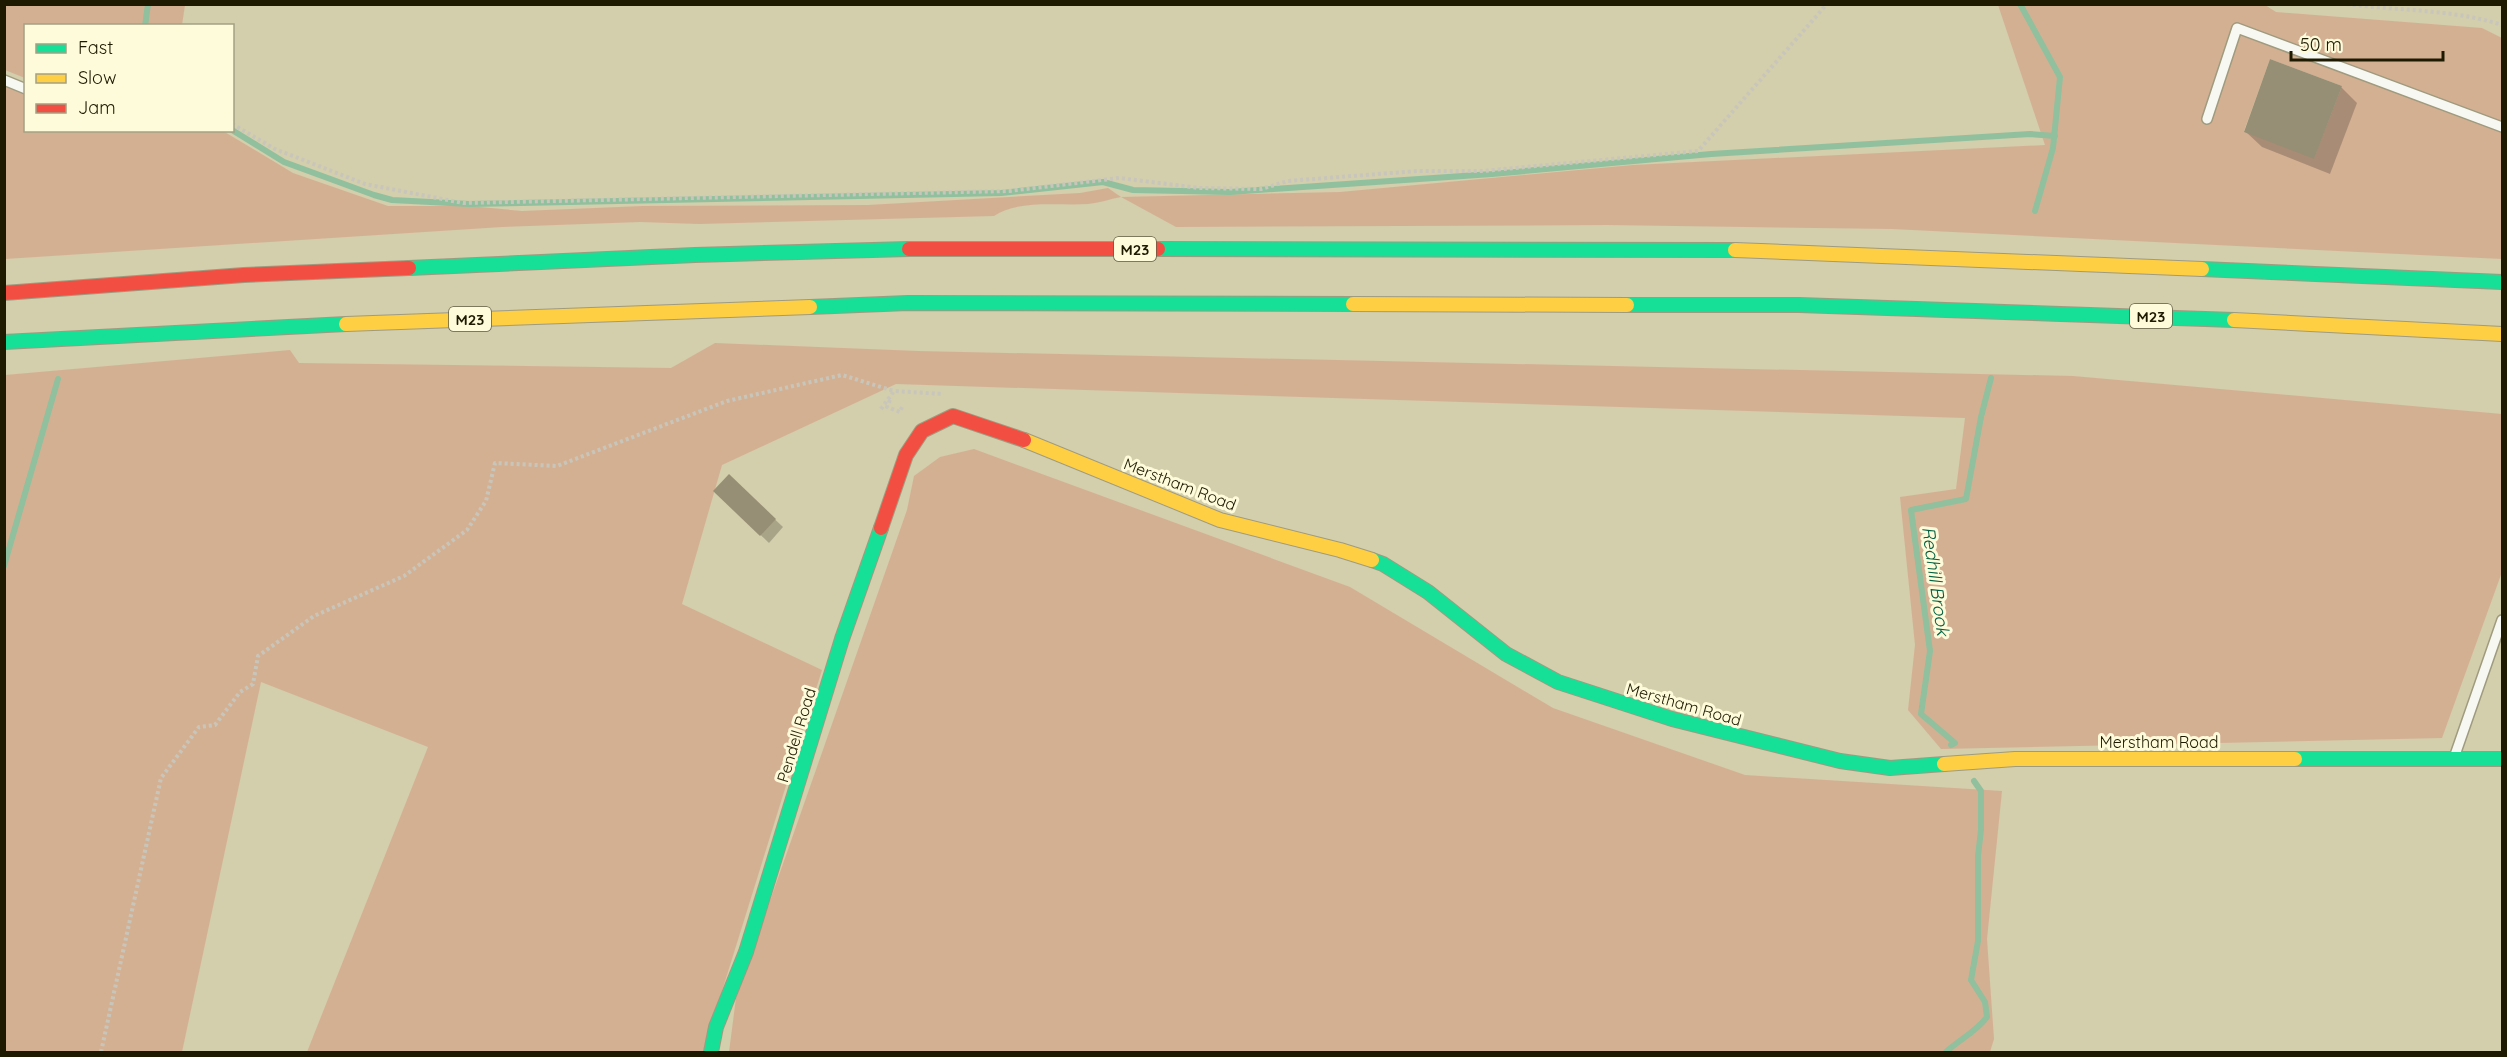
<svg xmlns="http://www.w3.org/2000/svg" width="2507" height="1057" font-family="Quicksand,sans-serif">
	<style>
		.green { fill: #d4b093; fill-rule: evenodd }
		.shadow { fill: #0003 }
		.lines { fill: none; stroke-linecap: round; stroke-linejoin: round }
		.stream { stroke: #90c09d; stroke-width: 6 }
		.building { fill: #978f75 }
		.lane-casing { stroke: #9f9b7f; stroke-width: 12 }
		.fast-casing { stroke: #9f9b7f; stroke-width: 16 }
		.slow-casing { stroke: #9f9b7f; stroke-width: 16 }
		.jam-casing { stroke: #9f9b7f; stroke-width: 16 }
		.path { stroke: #c8c6bb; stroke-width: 4; stroke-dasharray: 3 3; stroke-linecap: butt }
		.lane { stroke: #f8f8f2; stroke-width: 9 }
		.fast { stroke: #16e098; stroke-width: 14 }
		.slow { stroke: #ffcf43; stroke-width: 14 }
		.jam { stroke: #f24e42; stroke-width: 14 }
		.labels { text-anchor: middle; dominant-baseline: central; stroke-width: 6; stroke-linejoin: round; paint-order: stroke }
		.shield { fill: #fefbdb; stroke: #615e43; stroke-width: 1.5 }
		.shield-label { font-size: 15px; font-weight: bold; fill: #1e1a02 }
		.street-label { font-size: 16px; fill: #1e1a02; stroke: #fefbdb }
		.water-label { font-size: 18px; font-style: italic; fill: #016040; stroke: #fefbdb }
	</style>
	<rect width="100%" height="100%" fill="#d3ceab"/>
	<g class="green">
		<polygon points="4,5 5,4 185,5 182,25 26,26 25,78 5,70"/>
		<path d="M1998,5H2265L2276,12L2482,28L2502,38V259L1892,229L1607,225L1176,227L1121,197C1110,199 1099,203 1088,204C1058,206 1020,199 994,216L699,224L640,222L502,227L5,259L4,78L25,84L26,130L223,131L293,173L388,206H469L522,211L643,206L868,205L1080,193L1108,188L1121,197L1340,192L1633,165L2045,145ZM2270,59L2342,86L2314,158L2244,131Z"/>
		<polygon points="715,343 918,351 2073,376 2502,414 2502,572 2442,738 1941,749 1908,710 1915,645 1900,497 1956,489 1965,418 896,384 722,465 682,604 822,670 703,1052 307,1052 428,747 261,682 182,1052 5,1052 5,375 290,350 299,363 671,368"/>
		<polygon points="974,449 1350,587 1553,708 1745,775 2002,791 1987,939 1994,1039 1990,1052 729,1052 736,998 907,510 914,476 940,457"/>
	</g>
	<g class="shadow">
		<polygon points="2341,87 2357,103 2330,174 2262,147 2245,131"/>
		<polygon points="729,476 783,527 769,543 715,491"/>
	</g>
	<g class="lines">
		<g class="stream">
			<polyline points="2020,4 2060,77 2053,148 2035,211"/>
			<polyline points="145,26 148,4"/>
			<polyline points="232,130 284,162 374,195 392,200 469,204 1001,193 1103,182 1133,190 1230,192 1492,174 1711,154 2030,134 2055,136"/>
			<polyline points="4,566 58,379"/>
			<polyline points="1951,745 1955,743 1921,714 1930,651 1911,510 1966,499 1981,417 1991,378"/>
			<path d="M1946,1052C1960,1039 1976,1032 1987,1017L1985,1002L1971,980L1978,941V856L1981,830V791L1974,781"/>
		</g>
	</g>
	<g class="building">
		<polygon points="2270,59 2342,86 2314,159 2244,132"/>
		<polygon points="729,474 776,519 760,536 713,491"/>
	</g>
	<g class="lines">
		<defs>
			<g id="lane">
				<polyline points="4,80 26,89"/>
				<polyline points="2207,119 2237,28 2502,127"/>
				<polyline points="2455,755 2502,620"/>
			</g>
			<g id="fast">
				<polyline points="1158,249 1735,250"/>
				<polyline points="409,268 695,255 909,249"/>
				<polyline points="2202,269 2502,282"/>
				<polyline points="1627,305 1799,305 2234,320"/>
				<polyline points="810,307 908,303 1353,304"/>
				<polyline points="4,342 346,324"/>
				<polyline points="1372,560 1383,564 1428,592 1506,654 1558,682 1672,719 1840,761 1890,768 1944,764"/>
				<polyline points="2295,759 2502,759"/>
				<polyline points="711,1052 716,1027 746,952 842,639 881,528"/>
			</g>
			<g id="slow">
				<polyline points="1735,250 2202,269"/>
				<polyline points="1353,304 1627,305"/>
				<polyline points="2234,320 2502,334"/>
				<polyline points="346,324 810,307"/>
				<polyline points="1024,440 1220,520 1340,550 1372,560"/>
				<polyline points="1944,764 2015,759 2295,759"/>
			</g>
			<g id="jam">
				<polyline points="909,249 1158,249"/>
				<polyline points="4,293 244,275 409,268"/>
				<polyline points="881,528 906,455 922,431 953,416 1024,440"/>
			</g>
		</defs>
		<use href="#lane" class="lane-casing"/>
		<use href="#fast" class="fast-casing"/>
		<use href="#slow" class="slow-casing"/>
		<use href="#jam" class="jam-casing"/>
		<g class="path">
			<path d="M2347,4C2399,11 2453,9 2502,25"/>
			<polyline points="232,124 275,149 365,184 463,203 1009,191 1119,178 1199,188 1261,189 1288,181 1417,171 1483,171 1698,151 1827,4"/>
			<polyline points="890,400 887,407 900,412 902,407"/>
			<polyline points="881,409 894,391 943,394"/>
			<polyline points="101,1052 161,778 199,727 215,725 240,692 253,684 258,656 314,616 404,576 467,530 486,501 495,463 557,466 727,401 842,375 894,391"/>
		</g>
		<use href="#lane" class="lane"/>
		<use href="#fast" class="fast"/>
		<use href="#slow" class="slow"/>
		<use href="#jam" class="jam"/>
	</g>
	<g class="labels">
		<g class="shield">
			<rect x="1114" y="237" width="42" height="24" rx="4.5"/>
			<rect x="2130" y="304" width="42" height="24" rx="4.5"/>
			<rect x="449" y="307" width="42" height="24" rx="4.5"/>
		</g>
		<g class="shield-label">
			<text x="1135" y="249">M23</text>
			<text x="2151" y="316">M23</text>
			<text x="470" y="319">M23</text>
		</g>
		<g class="street-label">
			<text transform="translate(1180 484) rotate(21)">Merstham Road</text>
			<text transform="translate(1684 704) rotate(16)">Merstham Road</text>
			<text transform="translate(796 735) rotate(-73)">Pendell Road</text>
			<text x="2159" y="742">Merstham Road</text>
		</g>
		<g class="water-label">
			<text transform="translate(1936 581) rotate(82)">Redhill Brook</text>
		</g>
	</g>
	<rect width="2507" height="1057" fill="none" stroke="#1e1a02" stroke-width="12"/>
	<rect x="24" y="24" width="210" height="108" fill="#fefbdb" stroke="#a4a184" stroke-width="1.5"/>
	<rect x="36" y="44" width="30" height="9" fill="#16e098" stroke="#a4a184" stroke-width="1.5"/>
	<text x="78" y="54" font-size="18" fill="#1e1a02">Fast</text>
	<rect x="36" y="74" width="30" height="9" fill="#ffcf43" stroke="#a4a184" stroke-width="1.5"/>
	<text x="78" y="84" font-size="18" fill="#1e1a02">Slow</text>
	<rect x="36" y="104" width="30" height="9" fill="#f24e42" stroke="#a4a184" stroke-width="1.5"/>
	<text x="78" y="114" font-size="18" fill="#1e1a02">Jam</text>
	<path d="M2291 51v9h152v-9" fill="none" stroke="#1e1a02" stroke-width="3"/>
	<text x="2300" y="51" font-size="18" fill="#1e1a02" stroke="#fefbdb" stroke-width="4.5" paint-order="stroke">50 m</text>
</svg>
